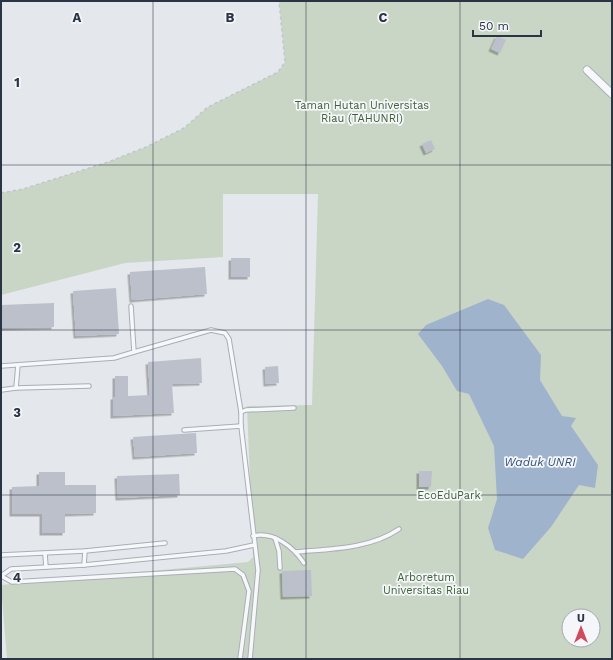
<svg xmlns="http://www.w3.org/2000/svg" width="613" height="660" font-family="'Work Sans',sans-serif">
	<defs>
		<filter id="shadow"><feDropShadow dx="-2.5" dy="2.5" stdDeviation="0" flood-color="#0004"/></filter>
	</defs>
	<rect width="100%" height="100%" fill="#e4e7ec"/>
	<path fill="#c9d6c5" fill-rule="evenodd" d="M279,1H612V659H7L1,585L248,562L253,557L247,406L312,405L318,194H223V257L125,263L1,295V193L23,189L108,162L146,147L184,128L208,107L278,72L285,62ZM569,616H593V640H569Z"/>
	<path fill="#9fb4cc" d="M488,299L504,305L541,355L540,380L562,416L576,418L571,426L598,465L595,488L579,485L551,527L523,559L495,550L488,528L497,499L494,446L469,394L457,391L442,366L418,334L426,325Z"/>
	<g fill="#bbc0ca" filter="url(#shadow)">
		<path d="M497,36L506,40L500,53L491,49Z"/>
		<path d="M431,140L435,149L426,153L422,144Z"/>
		<rect x="231" y="258" width="19" height="19"/>
		<path d="M205,267L207,294L132,300L130,272Z"/>
		<path d="M116,288L119,334L76,336L73,291Z"/>
		<path d="M54,303V327L1,328V305Z"/>
		<path d="M201,358L202,383L172,384L174,413L113,416V397H115V376H128V396L150,395L148,362Z"/>
		<path d="M278,366L279,383L266,384L265,367Z"/>
		<path d="M196,433L197,453L135,457L133,437Z"/>
		<path d="M419,471H432L431,487H419Z"/>
		<path d="M39,472H65V485H96V513L65,514V533H42V514H12V487L39,486Z"/>
		<path d="M179,474L180,495L118,498L117,476Z"/>
		<path d="M311,570L312,596L283,597L282,571Z"/>
	</g>
	<g fill="none" stroke-linecap="round" stroke-linejoin="round">
		<g stroke="#a9aeb7" stroke-width="5.5">
			<g id="lane">
				<path d="M134,352L211,330L225,333L229,339L241,412"/>
				<path d="M1,366L114,358L134,352L131,306"/>
				<path d="M16,388L18,365"/>
				<path d="M1,390L16,388L89,386"/>
				<path d="M241,426V412L246,410L294,408"/>
				<path d="M184,430L241,426L258,570L250,659"/>
				<path d="M253,536C274,531 293,547 304,563"/>
				<path d="M275,538L279,551L280,568"/>
				<path d="M296,552C330,549 370,549 399,529"/>
				<path d="M45,554L46,567"/>
				<path d="M1,555L85,551L165,543"/>
				<path d="M84,565L85,551"/>
				<path d="M1,576L12,582L235,569L243,575L249,591L240,659"/>
				<path d="M1,576L11,569L84,565L226,551L254,545"/>
			</g>
		</g>
		<g stroke="#a9aeb7" stroke-width="9">
			<path id="street" d="M587,70L612,94"/>
		</g>
		<path stroke="#c2c5cb" stroke-width="1.5" stroke-dasharray="3 3" stroke-linecap="butt" d="M1,193L23,189L108,162L146,147L184,128L208,107L278,72L285,62L279,1"/>
		<use href="#lane" stroke="#f7f8fa" stroke-width="3.5"/>
		<use href="#street" stroke="#f7f8fa" stroke-width="7"/>
	</g>
	<path fill="none" stroke="#2b3445" stroke-width="1" stroke-opacity="0.55" d="M153,1V659M306,1V659M460,1V659M1,165H612M1,330H612M1,495H612"/>
	<g text-anchor="middle" dominant-baseline="central" stroke-width="3.5" stroke-linejoin="round" paint-order="stroke">
		<g font-size="11" fill="#3f6138" stroke="#f4f6f9">
			<text x="362" y="105">Taman Hutan Universitas<tspan x="362" dy="13">Riau (TAHUNRI)</tspan></text>
			<text x="449" y="495">EcoEduPark</text>
			<text x="426" y="577">Arboretum<tspan x="426" dy="13">Universitas Riau</tspan></text>
		</g>
		<g font-size="12" font-style="italic" fill="#34527a" stroke="#f4f6f9">
			<text x="540" y="462">Waduk UNRI</text>
		</g>
	</g>
	<g font-size="13" text-anchor="middle" font-weight="bold" fill="#2b3445" stroke="#f4f6f9" stroke-width="3.5" stroke-linejoin="round" paint-order="stroke">
		<text x="77" y="22">A</text>
		<text x="230" y="22">B</text>
		<text x="383" y="22">C</text>
		<text x="17" y="87">1</text>
		<text x="17" y="252">2</text>
		<text x="17" y="417">3</text>
		<text x="17" y="582">4</text>
	</g>
	<rect width="613" height="660" fill="none" stroke="#2b3445" stroke-width="4"/>
	<g transform="translate(581 628)"><circle r="19" fill="#f4f6f9" stroke="#a4a8b1"/>
	<path d="M0-3L7 15L0 10L-7 15Z" fill="#d1495b"/>
	<text y="-6" font-size="11" font-weight="bold" text-anchor="middle" fill="#2b3445">U</text>
	</g>
	<path d="M473 30v6h68v-6" fill="none" stroke="#2b3445" stroke-width="2"/>
	<text x="479" y="30" font-size="12" fill="#2b3445" stroke="#f4f6f9" stroke-width="3" paint-order="stroke">50 m</text>
</svg>
